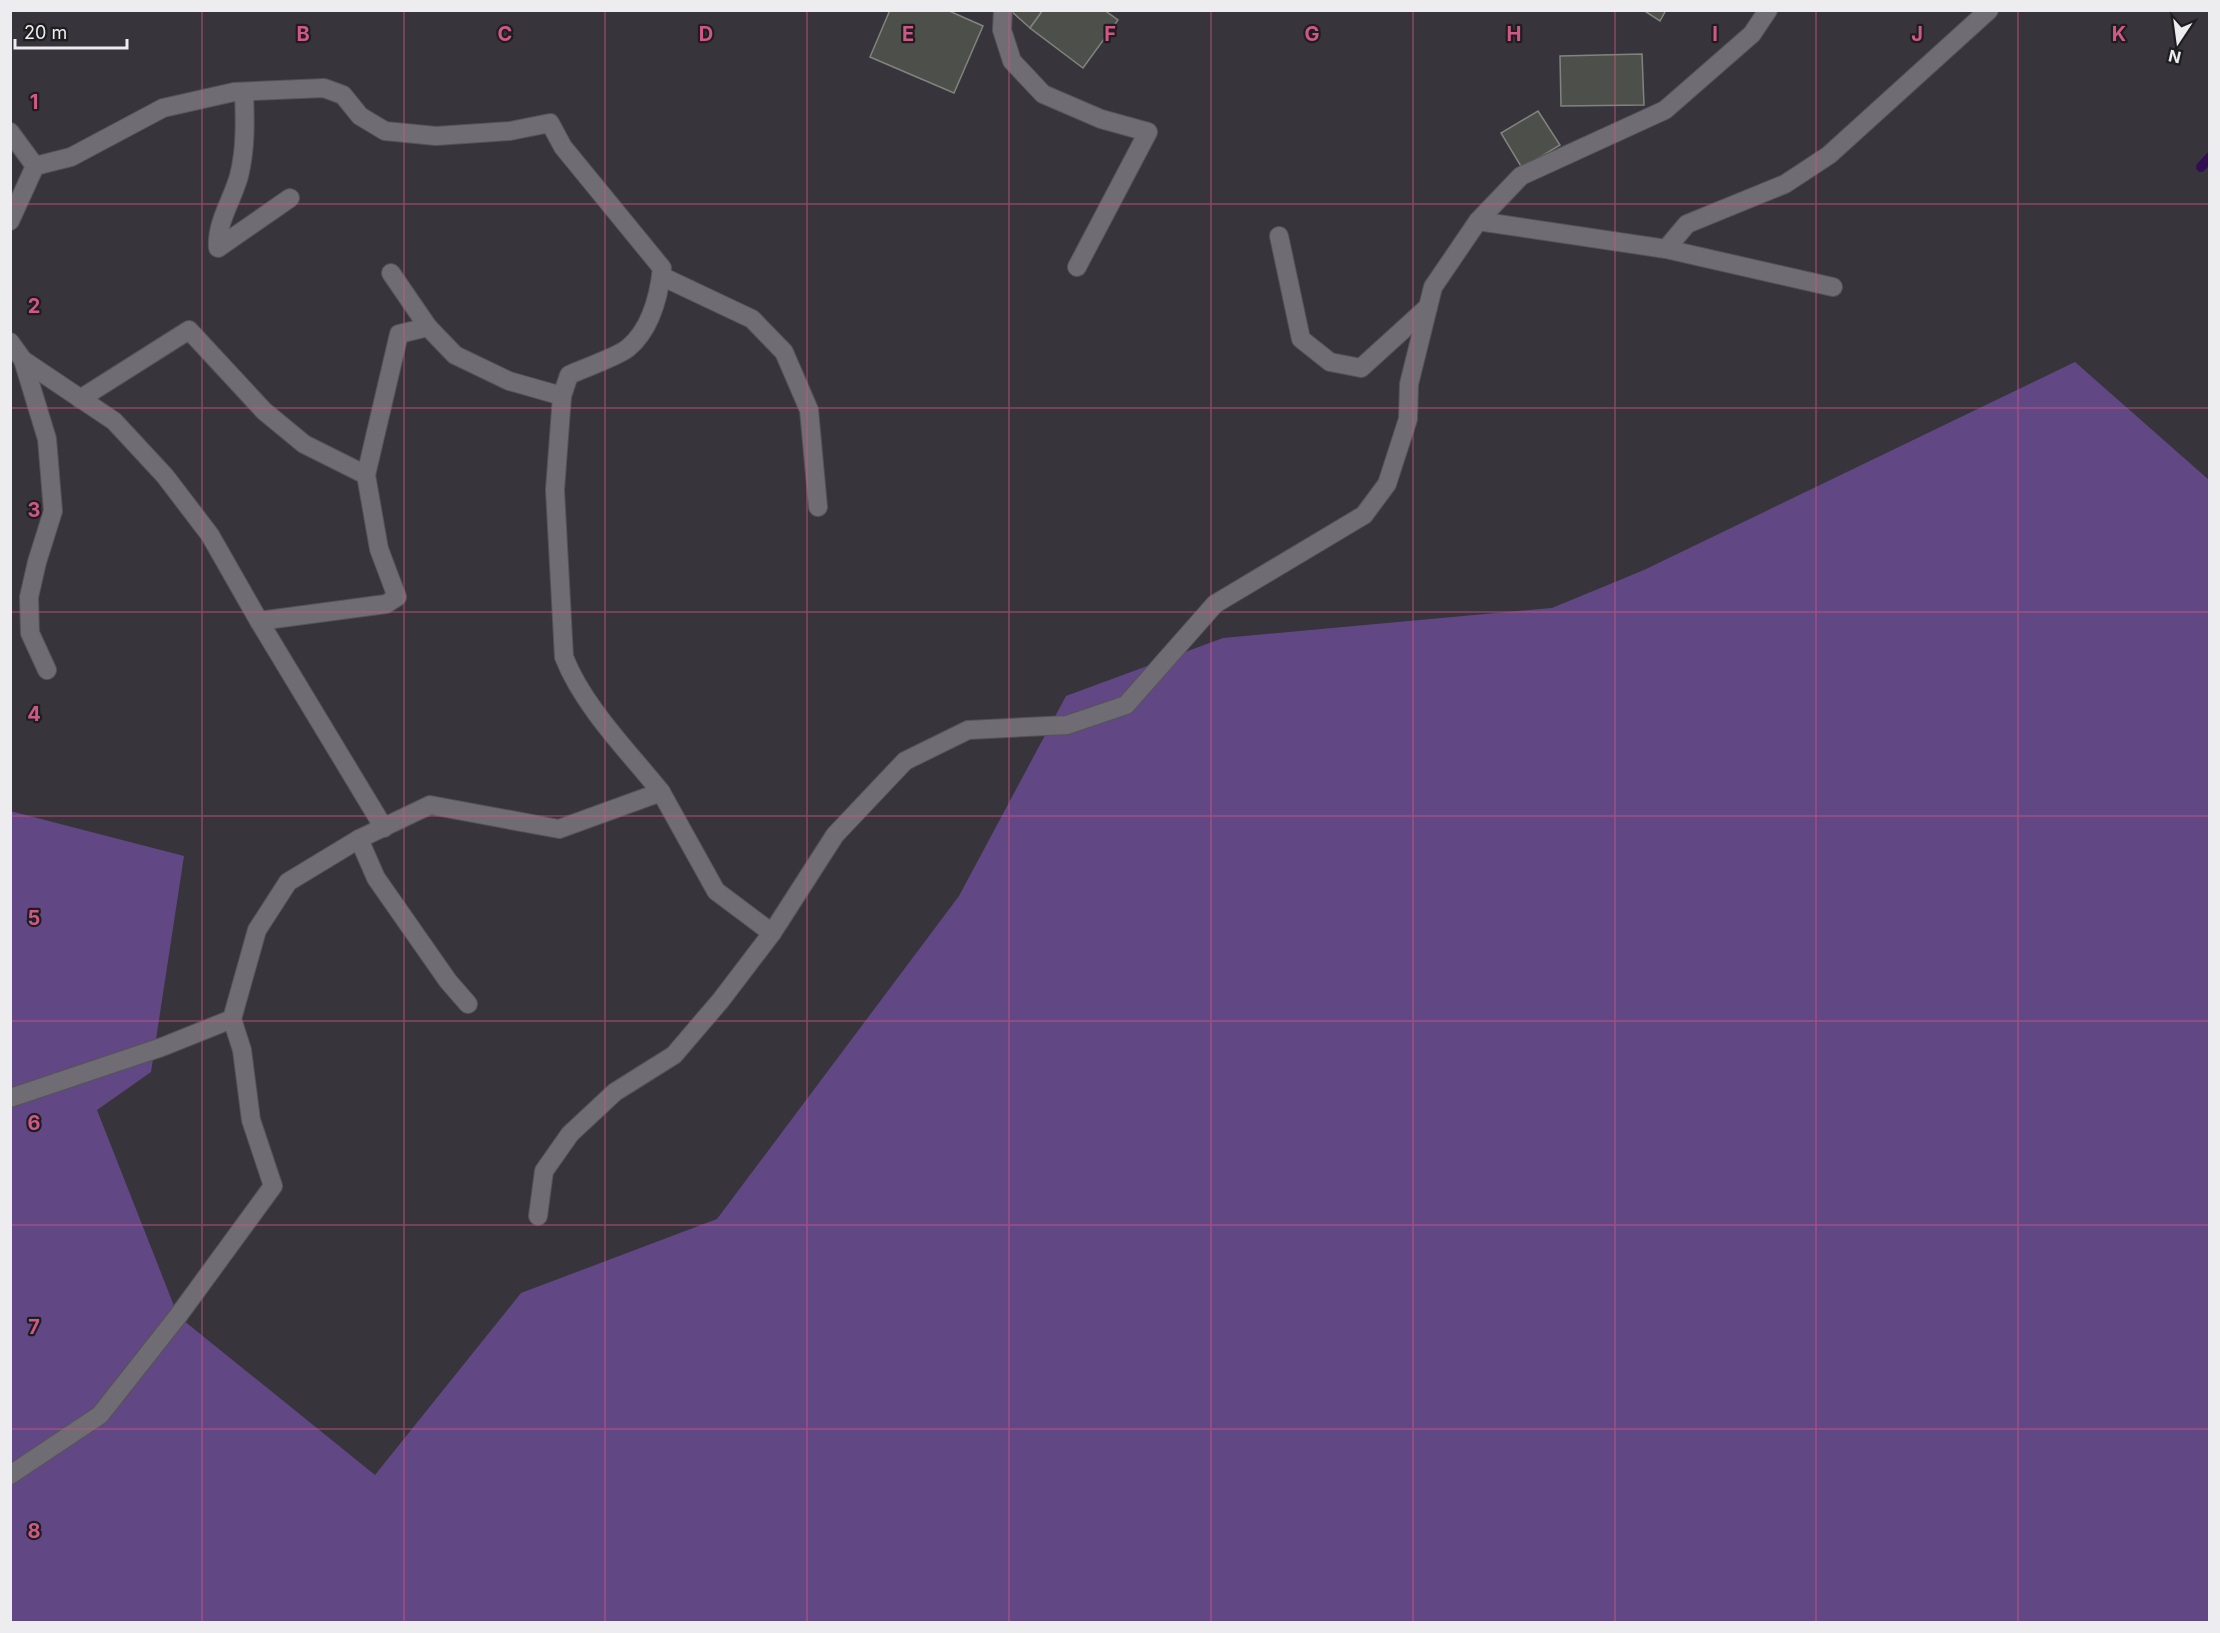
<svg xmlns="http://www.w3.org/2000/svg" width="2220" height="1633" font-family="Inter,sans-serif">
	<rect width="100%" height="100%" fill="#37353b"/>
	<path fill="#614884" d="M2075,362L2209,480V1622H11L10,811L184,856L151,1072L97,1110L178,1316L375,1475L521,1293L717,1219L959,896L1066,696L1223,638L1552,608L1644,570Z"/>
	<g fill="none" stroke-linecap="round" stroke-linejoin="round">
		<path stroke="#310e53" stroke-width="10" d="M2201,167L2210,157"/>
	</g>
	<g fill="#4c4f4a" stroke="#81847e" stroke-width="1.5">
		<path d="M890,10H947L983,26L954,93L870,57Z"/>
		<path d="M1010,10H1043L1030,28Z"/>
		<path d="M1043,10H1104L1118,20L1083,68L1030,28Z"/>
		<path d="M1643,10H1666L1660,21Z"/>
		<path d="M1642,54L1644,105L1561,106L1560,56Z"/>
		<path d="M1538,111L1560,145L1522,168L1501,133Z"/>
	</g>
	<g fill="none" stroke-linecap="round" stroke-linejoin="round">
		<g stroke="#555357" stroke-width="20">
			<g id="minor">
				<path d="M1003,10L1002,30L1012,61L1043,94L1101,119L1148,132L1077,267"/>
				<path d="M244,92C245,120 246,148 239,176C232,201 216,223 218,248L290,198"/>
				<path d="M10,132L35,166L10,221"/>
				<path d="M35,166L71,157L163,108L234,92L324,88L343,95L360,116L385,131L436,136L510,131L550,123L563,147L662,268C659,296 651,329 628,348C619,356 582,369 569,375L562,396"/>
				<path d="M1478,221L1666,249"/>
				<path d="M1279,236L1301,339L1330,362L1361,368L1428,307"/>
				<path d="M391,273L428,327L455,355L509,381L562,396L555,490L564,657C583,706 628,751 661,792"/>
				<path d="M661,276L752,319L784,352L809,410L818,507"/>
				<path d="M1833,287L1666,249L1687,224L1785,184L1829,155L1989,10"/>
				<path d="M10,342L23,360L47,439L53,511L37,562L29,597L30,633L47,670"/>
				<path d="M23,360L114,421L165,476L210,535L259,621L384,828"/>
				<path d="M80,399L189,330L264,411L304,444L366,475"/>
				<path d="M259,621L386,604L397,597L379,549L366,475L399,334L428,327"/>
				<path d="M359,839L376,878L448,981L468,1004"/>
				<path d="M10,1098L162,1047L232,1019"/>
				<path d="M538,1216L544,1171L570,1134L615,1092L674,1055L721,1000L772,933"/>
				<path d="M10,1475L100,1415L178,1316L273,1186L251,1120L242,1050L232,1019L257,930L288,882L359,839L430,805L559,829L661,792L716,891L772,933L835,835L905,761L968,730L1067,725L1126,705L1215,604L1364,515L1387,484L1408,419L1409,384L1433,287L1478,221L1521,176L1665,110L1752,34L1768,10"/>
			</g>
		</g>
		<use href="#minor" stroke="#6f6d73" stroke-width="18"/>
	</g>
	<path fill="none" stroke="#cf5887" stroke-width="1.5" stroke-opacity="0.55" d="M202,10V1622M404,10V1622M605,10V1622M807,10V1622M1009,10V1622M1211,10V1622M1413,10V1622M1615,10V1622M1816,10V1622M2018,10V1622M10,204H2210M10,408H2210M10,612H2210M10,816H2210M10,1021H2210M10,1225H2210M10,1429H2210"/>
	<g font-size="20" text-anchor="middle" font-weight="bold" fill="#cf5887" stroke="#1e1d20" stroke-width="4.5" stroke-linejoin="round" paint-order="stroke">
		<text x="303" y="41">B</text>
		<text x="505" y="41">C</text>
		<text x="706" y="41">D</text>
		<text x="908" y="41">E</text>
		<text x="1110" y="41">F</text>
		<text x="1312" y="41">G</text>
		<text x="1514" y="41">H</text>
		<text x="1715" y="41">I</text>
		<text x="1917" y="41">J</text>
		<text x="2119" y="41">K</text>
		<text x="34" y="109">1</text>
		<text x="34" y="313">2</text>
		<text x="34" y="517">3</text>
		<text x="34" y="721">4</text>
		<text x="34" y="925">5</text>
		<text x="34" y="1130">6</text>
		<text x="34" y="1334">7</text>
		<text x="34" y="1538">8</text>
	</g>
	<rect width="2220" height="1633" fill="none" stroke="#edecef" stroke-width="24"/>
	<g transform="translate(2178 42) rotate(193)" stroke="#1e1d20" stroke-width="4.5" paint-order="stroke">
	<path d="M0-4.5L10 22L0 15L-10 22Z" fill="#edecef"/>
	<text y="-9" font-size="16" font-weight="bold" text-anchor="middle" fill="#edecef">N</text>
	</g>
	<path d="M15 39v9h112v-9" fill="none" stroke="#edecef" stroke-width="3"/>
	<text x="24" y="39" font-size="18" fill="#edecef" stroke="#1e1d20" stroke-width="4.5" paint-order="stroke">20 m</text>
</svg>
